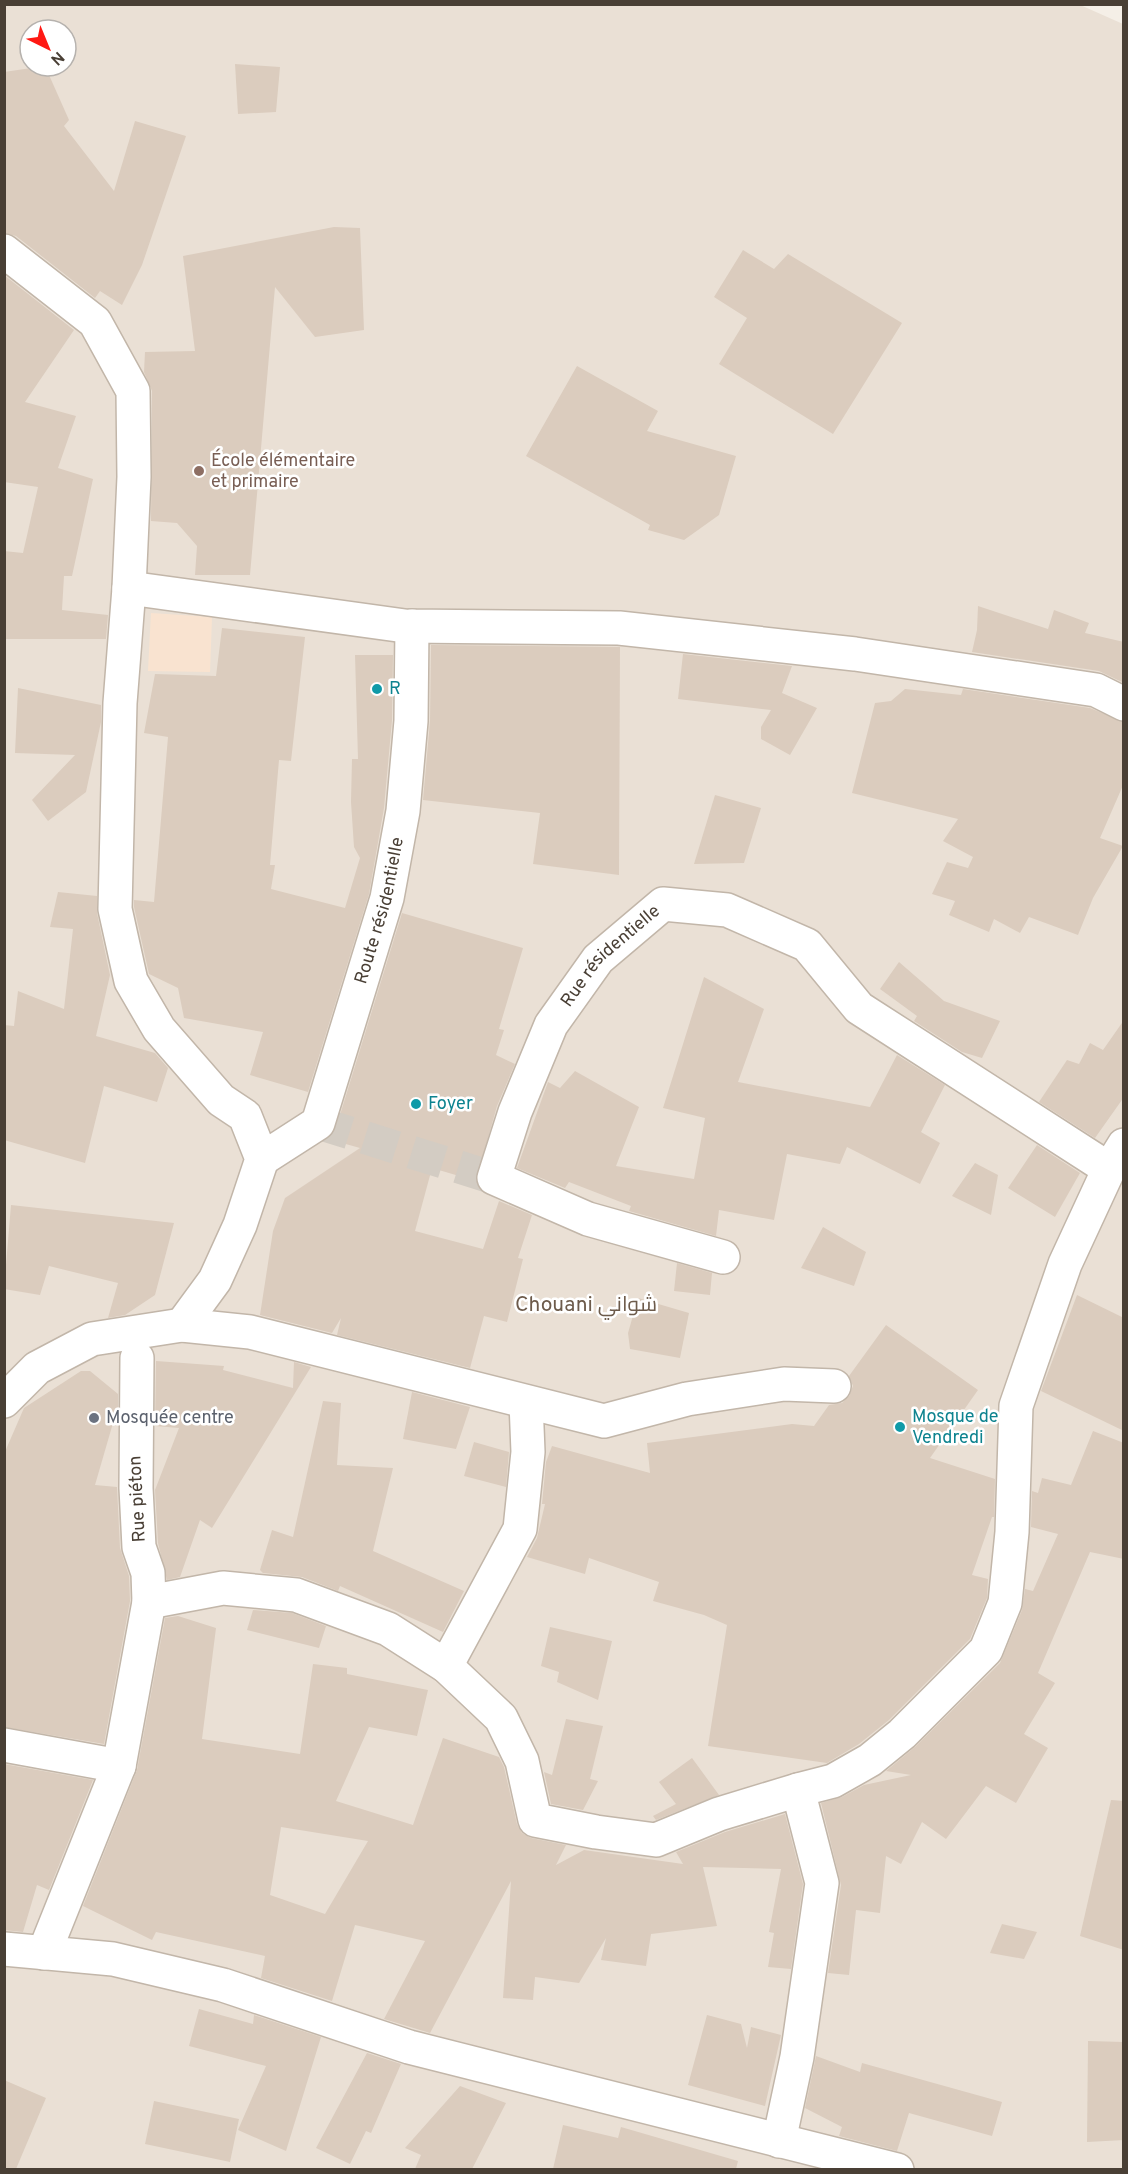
<svg xmlns="http://www.w3.org/2000/svg" width="1128" height="2174" font-family="Overpass,Cairo,sans-serif">
	<rect width="100%" height="100%" fill="#f5efe7"/>
	<path fill="#eae0d5" fill-rule="evenodd" d="M1078,4L1123,24V2169L5,2170V5ZM30,30H66V66H30Z"/>
	<path fill="#f9e3d0" d="M151,613L212,617L210,672L148,671Z"/>
	<g fill="#dbccbe" fill-rule="evenodd">
		<path d="M235,64L280,67L276,112L238,114Z"/>
		<path d="M45,66L69,120L64,126L114,191L135,121L186,136L142,265L122,305L100,291L95,298L16,236L4,233V72Z"/>
		<path d="M334,227L360,228L364,330L315,337L275,287L250,575H195L197,546L177,523L151,521L152,391L144,372L145,352L195,351L183,256Z"/>
		<path d="M743,250L774,269L788,254L902,323L833,434L719,364L747,318L714,297Z"/>
		<path d="M4,275L74,330L25,402L76,416L58,468L93,479L72,576H64L62,610L108,615L106,639H4V551L23,553L38,487L4,482Z"/>
		<path d="M577,366L658,411L647,431L736,456L719,515L684,540L648,530L650,525L526,456Z"/>
		<path d="M978,606L1048,629L1054,610L1089,623L1085,633L1124,642V683L1099,671L972,652L977,630Z"/>
		<path d="M222,628L305,637L291,761L279,760L270,865H275L271,889L345,908L360,858L354,847L351,802L352,759H358L355,655H393L392,720L384,808L369,894L308,1092L250,1075L263,1032L184,1018L178,988L149,974L134,907V900L154,902L168,737L144,733L155,674L216,676Z"/>
		<path d="M431,645L620,647L619,875L533,864L540,813L423,800L430,721Z"/>
		<path d="M683,654L792,666L782,693L817,708L790,755L761,739V727L771,710L678,699Z"/>
		<path d="M18,688L101,705V722L86,792L48,821L32,800L75,755L15,753Z"/>
		<path d="M905,689L961,695L963,689L1090,708L1124,722V783L1100,838L1123,846L1093,898L1078,935L1029,917L1020,933L994,919L989,932L949,915L955,901L932,894L947,862L968,868L973,857L943,841L958,819L852,793L875,703L891,701Z"/>
		<path d="M715,795L761,808L744,863L694,864Z"/>
		<path d="M58,892L97,896V913L110,975L96,1036L155,1053L168,1068L157,1102L104,1086L85,1163L4,1140V1025L14,1026L18,991L64,1009L73,929L50,927Z"/>
		<path d="M402,913L523,948L499,1029L504,1030L496,1055L515,1064L497,1106L476,1181L432,1168L415,1231L483,1249L499,1201L532,1215L518,1258L523,1259L507,1322L484,1316L470,1368L337,1335L341,1318L332,1333L260,1315L273,1231L285,1198L360,1148L328,1139L336,1128Z"/>
		<path d="M899,962L944,1001L1000,1021L982,1058L962,1052L914,1021L917,1016L880,989Z"/>
		<path d="M704,977L764,1009L738,1082L870,1107L897,1055L945,1085L921,1132L940,1143L920,1184L847,1147L840,1164L787,1154L774,1220L719,1210L716,1236L629,1211L631,1206L569,1182L565,1188L517,1168L548,1082L560,1088L575,1071L639,1107L616,1166L694,1179L705,1118L663,1108Z"/>
		<path d="M1124,1020V1097L1095,1138L1039,1102L1067,1060L1079,1064L1090,1043L1103,1050Z"/>
		<path d="M1037,1145L1080,1173L1055,1217L1008,1188Z"/>
		<path d="M975,1163L998,1175L991,1215L952,1196Z"/>
		<path d="M11,1205L174,1223L155,1295L125,1315L108,1318L118,1283L49,1266L40,1295L4,1289Z"/>
		<path d="M823,1227L866,1252L854,1286L801,1268Z"/>
		<path d="M677,1263L712,1273L710,1295L674,1291Z"/>
		<path d="M1077,1295L1124,1318V1431L1041,1391Z"/>
		<path d="M638,1298L689,1313L680,1358L630,1349L628,1333Z"/>
		<path d="M886,1325L978,1390L930,1458L995,1479L994,1517H992L972,1575L988,1579L987,1598L970,1639L889,1720L859,1744L827,1763L708,1746L727,1625L704,1615L653,1601L659,1582L589,1558L585,1574L527,1557L537,1538L545,1504H542L546,1462L552,1446L650,1473L647,1443L792,1424L814,1426L829,1405L842,1403L849,1396L853,1386L849,1376Z"/>
		<path d="M156,1361L224,1366L223,1370L293,1388L294,1362L311,1367L212,1528L200,1520L180,1577L167,1580L158,1543L155,1490L179,1428L155,1426Z"/>
		<path d="M81,1371H90L118,1394V1424L113,1423L95,1485L117,1487L120,1548L129,1576L130,1601L104,1744L4,1727V1454L24,1408Z"/>
		<path d="M412,1392L470,1407L456,1449L403,1439Z"/>
		<path d="M323,1401L341,1403L337,1465L393,1468L373,1551L464,1591L443,1632L340,1586L338,1591L302,1577L263,1573L260,1570L272,1530L293,1537Z"/>
		<path d="M1093,1431L1124,1443V1559L1090,1552L1038,1673L1055,1683L1024,1734L1048,1748L1016,1803L986,1786L946,1839L922,1822L901,1864L886,1856L880,1913L856,1910L849,1975L828,1973L841,1885L821,1803L842,1797L864,1785L911,1775L886,1771L915,1747L1000,1663L1022,1610L1025,1589L1033,1591L1058,1534L1031,1527L1032,1491L1038,1493L1042,1478L1071,1485Z"/>
		<path d="M474,1442L509,1452L506,1487L464,1476Z"/>
		<path d="M253,1610L292,1613L326,1626L319,1648L247,1630Z"/>
		<path d="M178,1616L216,1628L202,1739L300,1754L313,1664L347,1668V1674L428,1690L417,1736L369,1727L336,1801L413,1825L443,1738L499,1757L504,1767L517,1824L522,1833L531,1838L566,1845L556,1865L584,1850L683,1864L676,1852L725,1832L785,1814L803,1884L791,1969L768,1967L774,1933L769,1932L781,1869L703,1867L717,1926L651,1934L646,1966L601,1960L606,1938L579,1983L535,1977L533,2000L503,1998L511,1881L430,2033L384,2019L425,1941L355,1925L332,2001L261,1978L265,1956L156,1932L152,1940L83,1906L137,1770L165,1618ZM281,1827L368,1841L325,1914L270,1895Z"/>
		<path d="M550,1627L612,1641L598,1700L557,1682L559,1672L541,1666Z"/>
		<path d="M566,1719L603,1726L590,1779L598,1781L583,1810L551,1804L544,1772L552,1775Z"/>
		<path d="M692,1758L719,1795L656,1820L653,1816L676,1804L659,1782Z"/>
		<path d="M4,1764L93,1780L49,1890L37,1885L23,1932L4,1930Z"/>
		<path d="M1111,1800L1124,1801V1950L1080,1936Z"/>
		<path d="M1002,1924L1037,1932L1024,1959L990,1953Z"/>
		<path d="M199,2009L253,2024L254,2015L321,2037L286,2151L238,2130L266,2066L189,2046Z"/>
		<path d="M707,2015L741,2024L747,2048L751,2027L781,2035L765,2106L688,2085Z"/>
		<path d="M1088,2041L1124,2042V2140L1087,2142Z"/>
		<path d="M367,2053L401,2064L371,2133L366,2131L350,2164L316,2148Z"/>
		<path d="M816,2056L860,2072L862,2063L1002,2102L992,2136L909,2113L897,2151L839,2136L842,2127L805,2108Z"/>
		<path d="M4,2080L46,2098L16,2169H4Z"/>
		<path d="M460,2086L506,2103L472,2169H415L421,2155L405,2148Z"/>
		<path d="M154,2101L239,2119L230,2162L145,2144Z"/>
		<path d="M563,2125L618,2138L621,2127L738,2161L736,2169H553Z"/>
	</g>
	<g fill="none" stroke-linecap="round" stroke-linejoin="round">
		<path stroke="#d3ccc3" stroke-width="33" stroke-dasharray="33 16" stroke-linecap="butt" d="M318,1123L494,1178"/>
		<g stroke="#c2b6a9" stroke-width="36">
			<g id="minor">
				<path d="M4,251L95,322L133,391L134,477L129,588L120,703L115,909L131,981L159,1029L221,1100L245,1116L262,1159L240,1225L215,1280L182,1325"/>
				<path d="M129,588L405,626L619,628L855,654L1096,690L1124,704"/>
				<path id="s1" d="M262,1159L318,1123L387,898L403,811L411,721L412,626"/>
				<path id="s2" d="M723,1257L588,1219L494,1178L515,1112L551,1025L598,959L663,904L727,910L807,945L859,1008L1109,1169"/>
				<path d="M4,1401L37,1368L92,1339L182,1325L250,1332L604,1421L687,1399L784,1384L834,1386"/>
				<path d="M149,1602L223,1588L296,1595L388,1629L446,1666L501,1718L522,1761L535,1820L596,1832L656,1840L719,1814L798,1790"/>
				<path d="M446,1666L520,1529L528,1452L526,1402"/>
				<path d="M4,1745L119,1766"/>
				<path d="M4,1949L113,1959L223,1985L409,2047L897,2170"/>
				<path d="M44,1953L119,1766L149,1602L148,1573L139,1547L136,1488L137,1358"/>
				<path d="M779,2141L797,2057L822,1883L798,1790L833,1781L870,1760L902,1734L986,1650L1005,1603L1012,1532L1016,1406L1065,1264L1109,1169L1124,1145"/>
			</g>
		</g>
		<use href="#minor" stroke="#fff" stroke-width="33"/>
	</g>
	<circle fill="#8d6e63" stroke="#fff" stroke-width="2" cx="199" cy="471" r="6"/>
	<g fill="#0f9aa8" stroke="#fff" stroke-width="2">
		<circle cx="377" cy="689" r="6"/>
		<circle cx="416" cy="1104" r="6"/>
		<circle cx="900" cy="1427" r="6"/>
	</g>
	<circle fill="#6b7280" stroke="#fff" stroke-width="2" cx="94" cy="1418" r="6"/>
	<g text-anchor="middle" dominant-baseline="central" stroke-width="5" stroke-linejoin="round" paint-order="stroke">
		<g font-size="18" fill="#785e54" stroke="#fff" text-anchor="start">
			<text x="211" y="461">École élémentaire<tspan x="211" dy="21">et primaire</tspan></text>
		</g>
		<g font-size="18" fill="#0d838f" stroke="#fff" text-anchor="start">
			<text x="389" y="689">R</text>
			<text x="428" y="1104">Foyer</text>
			<text x="912" y="1417">Mosque de<tspan x="912" dy="21">Vendredi</tspan></text>
		</g>
		<g font-size="18" fill="#493f35" stroke="#fff">
			<text stroke="none"><textPath href="#s1" startOffset="288">Route résidentielle</textPath></text>
			<text stroke="none"><textPath href="#s2" startOffset="498">Rue résidentielle</textPath></text>
			<text transform="translate(138 1499) rotate(-93)">Rue piéton</text>
		</g>
		<g font-size="18" fill="#5b616d" stroke="#fff" text-anchor="start">
			<text x="106" y="1418">Mosquée centre</text>
		</g>
		<g font-size="21" fill="#6d5b4b" stroke="#fff">
			<text x="586" y="1305">Chouani شواني</text>
		</g>
	</g>
	<rect width="1128" height="2174" fill="none" stroke="#493f35" stroke-width="12"/>
	<g transform="translate(48 48) rotate(137)"><circle r="28" fill="#ffffff" stroke="#b6b2ae" stroke-width="1.5"/>
	<path d="M0-4.5L10 22L0 15L-10 22Z" fill="#ff1914"/>
	<text y="-9" font-size="16" font-weight="bold" text-anchor="middle" fill="#493f35">N</text>
	</g>
</svg>
